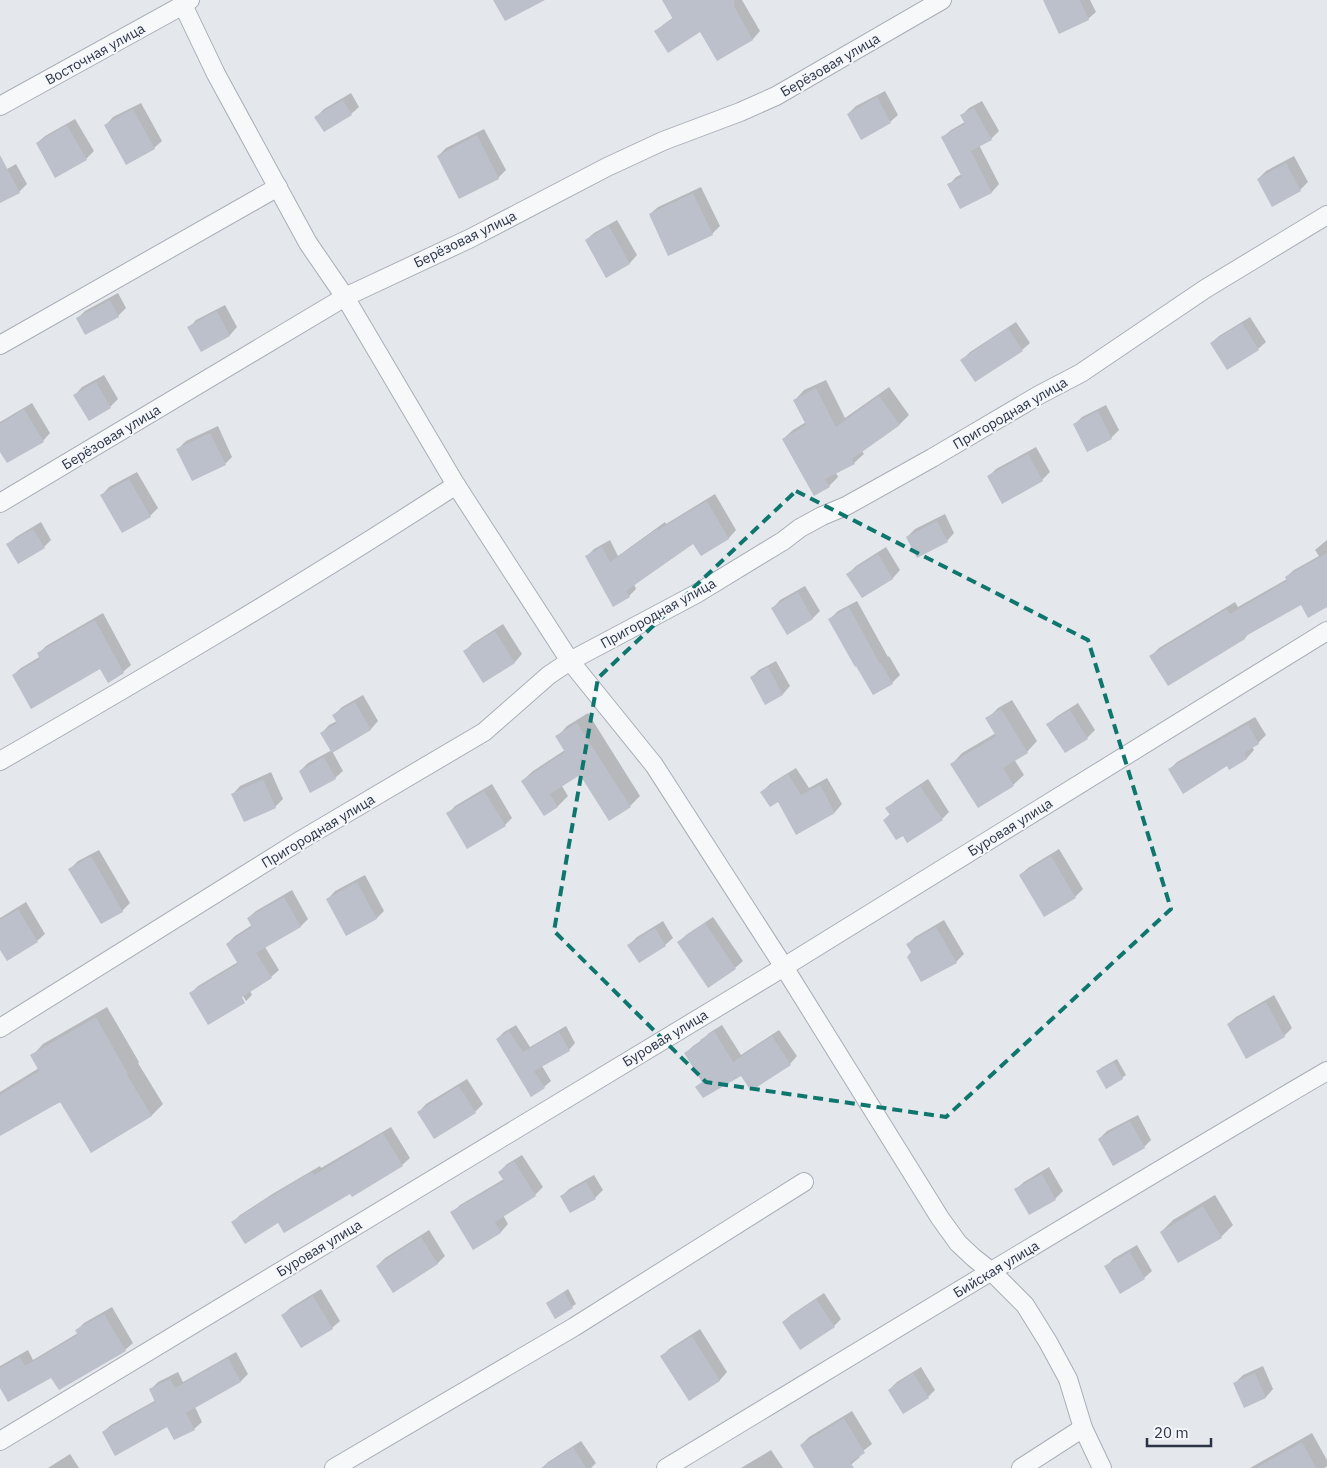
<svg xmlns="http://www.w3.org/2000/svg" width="1327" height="1468" font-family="'IBM Plex Sans',sans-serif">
	<rect width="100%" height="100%" fill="#e4e7ec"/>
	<g fill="#0003">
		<path d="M663,0H742L760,31L753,39L717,59L700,31H656L664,24L674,17Z"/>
		<path d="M1044,0H1090L1096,12L1088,19Z"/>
		<path d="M885,91L898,115L890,122L848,114L856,106Z"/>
		<path d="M351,93L359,107L351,114L316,117L324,109Z"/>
		<path d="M982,101L999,131L991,139L979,145L999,184L992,192L961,208L949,185L956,177L962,174L943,137L951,130L965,122L962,115L969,108Z"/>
		<path d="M141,103L162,141L154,148L106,125L113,117Z"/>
		<path d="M75,119L94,151L86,159L56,176L37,143L45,136Z"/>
		<path d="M484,129L506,170L498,178L438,156L446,148Z"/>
		<path d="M1294,156L1308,182L1300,190L1258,179L1266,171Z"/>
		<path d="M16,164L27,184L19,192L0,202V173Z"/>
		<path d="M701,187L720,226L712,234L650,214L658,207Z"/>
		<path d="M617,220L637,255L630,263L607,276L586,240L594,233Z"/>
		<path d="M118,293L126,308L118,316L78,318L85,311Z"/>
		<path d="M225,305L237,327L230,335L201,350L189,328L196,320Z"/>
		<path d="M1250,317L1266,342L1258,349L1211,343L1219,336Z"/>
		<path d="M1016,322L1030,343L1022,350L962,360L970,352Z"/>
		<path d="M104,375L118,399L110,407L89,420L75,395L82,387Z"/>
		<path d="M826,380L845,418L889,387L909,415L900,424L862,451L864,454L854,463L836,473L838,477L829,486L783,439L793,430L806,422L795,400L804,390Z"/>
		<path d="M32,403L50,433L43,441L0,449V422Z"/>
		<path d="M1106,405L1119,430L1111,438L1088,450L1074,425L1082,417Z"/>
		<path d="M218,426L232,457L225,464L178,449L186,441Z"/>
		<path d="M1036,447L1050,472L1042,480L988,477L996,469Z"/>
		<path d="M137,472L158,508L150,516L102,495L109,487Z"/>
		<path d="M715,494L736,530L729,538L701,554L694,542L634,584L636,589L629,596L587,556L594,549L610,540L618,556L665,522L666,524Z"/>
		<path d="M945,514L954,533L947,541L907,537L915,529Z"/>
		<path d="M41,522L51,540L44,547L8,544L16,537Z"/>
		<path d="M1327,540V589L1250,632L1245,638L1168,685L1151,656L1159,648L1235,602L1238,607L1287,579L1286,577L1294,570L1319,556L1315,550Z"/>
		<path d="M886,547L900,570L893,578L862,597L848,574L856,566Z"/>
		<path d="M805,586L820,611L813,618L787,633L773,608L780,600Z"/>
		<path d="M857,601L888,657L889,656L900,675L892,683L873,694L830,619L838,611Z"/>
		<path d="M103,613L131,665L123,672L101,667L13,675L21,668L41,656L39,653L46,646Z"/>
		<path d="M503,624L522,654L515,662L483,682L464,652L472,644Z"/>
		<path d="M776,661L790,686L783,694L765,703L751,678L759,670Z"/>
		<path d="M363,695L378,721L371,729L332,751L343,771L335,778L300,771L308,763L332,750L322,733L329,725L337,721L334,715L342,707Z"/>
		<path d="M1012,700L1037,741L1027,752L1014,759L1024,775L1013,785L952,764L962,753L996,733L987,719L998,708Z"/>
		<path d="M1078,703L1095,730L1087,738L1065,752L1048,724L1056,717Z"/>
		<path d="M588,713L640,796L630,806L580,774L562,786L568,796L558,806L544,815L522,781L533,771L565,750L557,737L567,726Z"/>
		<path d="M1255,717L1266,735L1258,743L1252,747L1254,750L1247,758L1229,768L1228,765L1170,769L1177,762Z"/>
		<path d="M796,768L809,788L827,778L842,804L835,812L797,833L778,800L762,792L770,784Z"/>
		<path d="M271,772L283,799L275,807L233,794L240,786Z"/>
		<path d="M928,779L949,812L942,819L903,835L884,820L890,814L887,809L895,801Z"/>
		<path d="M492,784L512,818L505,825L448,814L455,806Z"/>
		<path d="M1059,849L1083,889L1075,897L1020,875L1028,868Z"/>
		<path d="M99,850L130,903L122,911L70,869L78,861Z"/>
		<path d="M365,875L384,911L377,918L347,934L328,899L335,891Z"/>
		<path d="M292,890L308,919L301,926L265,947L279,970L271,977L250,991L252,995L246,1001L240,991L243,1002H245L209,1024L191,993L198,986L238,962L227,944L235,936L252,925L248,918L256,911Z"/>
		<path d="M26,902L45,934L37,941L0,948V918Z"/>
		<path d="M713,917L743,961L735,968L679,942L686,935Z"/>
		<path d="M944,920L964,954L956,962L912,952L908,944L915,937Z"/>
		<path d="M663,921L673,938L665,945H629L637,937Z"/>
		<path d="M1274,995L1292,1028L1284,1036L1247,1057L1228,1024L1236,1017Z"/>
		<path d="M107,1007L139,1062L138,1063L163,1104L152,1115L92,1151L61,1102L0,1128V1092L39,1068L32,1056L43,1044Z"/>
		<path d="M516,1025L530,1047L566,1026L575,1043L569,1050L542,1066L551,1081L544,1087L497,1039L504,1032Z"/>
		<path d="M722,1025L741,1055L779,1030L797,1056L790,1064L741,1074L703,1081L686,1053L693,1046L702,1040L709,1033Z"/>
		<path d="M1117,1059L1126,1075L1122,1078L1098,1071L1101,1068Z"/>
		<path d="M467,1079L483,1104L475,1112H419L426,1104Z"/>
		<path d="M1138,1115L1151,1140L1144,1147L1099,1139L1107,1131Z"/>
		<path d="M391,1127L410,1158L402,1165L350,1192L279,1222H233L240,1215L274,1193L320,1166L321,1168Z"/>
		<path d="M522,1155L543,1187L535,1195L503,1215L508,1224L501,1232L473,1248L452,1213L460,1205L504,1179L499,1172L507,1164Z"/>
		<path d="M1049,1167L1063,1191L1055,1199L1016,1189L1024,1182Z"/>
		<path d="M594,1175L603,1190L595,1198L562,1196L569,1189Z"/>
		<path d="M1215,1195L1233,1225L1221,1237L1161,1232L1173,1220Z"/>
		<path d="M429,1230L445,1256L437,1264L377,1266L385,1258Z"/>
		<path d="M1137,1245L1152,1271L1144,1278L1106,1267L1113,1259Z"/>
		<path d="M321,1289L340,1321L332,1328L283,1315L290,1308Z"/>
		<path d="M568,1289L576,1304L556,1317L547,1303Z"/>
		<path d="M824,1293L841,1319L834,1326L783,1322L791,1315Z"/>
		<path d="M112,1307L133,1343L125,1350L0,1386V1366L28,1350L33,1360L78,1333L76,1331L84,1323Z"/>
		<path d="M700,1329L727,1372L720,1380L689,1399L662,1356L669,1349Z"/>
		<path d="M236,1352L248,1374L241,1381L195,1407L202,1422L194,1429L168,1425L103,1432L111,1425L156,1400L151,1389L158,1382L178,1372L183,1382Z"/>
		<path d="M1263,1366L1273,1389L1266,1397L1245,1406L1235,1383L1243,1375Z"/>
		<path d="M921,1367L935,1390L928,1397L889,1390L897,1382Z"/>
		<path d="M852,1411L872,1444L858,1455L860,1457L847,1468H816L801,1445L809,1437Z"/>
		<path d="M1312,1433L1327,1460V1466L1325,1468H1250Z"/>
		<path d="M581,1441L596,1463L591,1468H542L548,1462Z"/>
		<path d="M771,1450L783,1468H741Z"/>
		<path d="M70,1454L79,1468H48Z"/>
	</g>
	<g fill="#bbc0ca">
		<path d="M493,0H545L505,21Z"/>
		<path d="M662,0H734V6L753,40L717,61L700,32L668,53L654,31L673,19Z"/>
		<path d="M1043,0H1080L1089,20L1059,34Z"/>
		<path d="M877,97L891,123L861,140L847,114Z"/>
		<path d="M343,100L352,115L324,132L314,117Z"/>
		<path d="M974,108L992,140L971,151L992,193L960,209L947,184L962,177L941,137L965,124L960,115Z"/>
		<path d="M133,109L155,149L126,165L104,125Z"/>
		<path d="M67,125L87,160L55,178L36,143Z"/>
		<path d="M477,135L499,179L459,199L437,156Z"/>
		<path d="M0,155L20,193L0,203Z"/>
		<path d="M1286,163L1301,191L1272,207L1257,179Z"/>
		<path d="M693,193L713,235L668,256L649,214Z"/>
		<path d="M609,226L630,264L606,278L585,240Z"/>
		<path d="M110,300L119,317L85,335L76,318Z"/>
		<path d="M217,311L230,336L201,352L187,327Z"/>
		<path d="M1242,323L1259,350L1227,370L1210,343Z"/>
		<path d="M1008,328L1023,351L975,382L960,360Z"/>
		<path d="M96,382L111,408L89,421L73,395Z"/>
		<path d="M816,388L836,427L879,396L900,425L852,459L855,464L825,479L830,487L814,496L782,439L806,425L793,400Z"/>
		<path d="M24,409L44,442L7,463L0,452V424Z"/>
		<path d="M1098,411L1112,439L1087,452L1073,424Z"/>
		<path d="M210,433L226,465L192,481L176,449Z"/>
		<path d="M1028,454L1043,481L1002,504L987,476Z"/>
		<path d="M129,479L151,517L122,533L100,495Z"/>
		<path d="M707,501L729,539L701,556L693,544L626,591L630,597L613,607L585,556L602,547L610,562L657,529L658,530Z"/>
		<path d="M937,521L948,542L917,558L906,537Z"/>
		<path d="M33,529L45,548L18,564L6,544Z"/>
		<path d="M1327,553V607L1308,618L1301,605L1244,637L1245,639L1168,686L1149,656L1227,609L1230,614L1287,581L1285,577Z"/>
		<path d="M878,554L893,579L862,598L846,574Z"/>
		<path d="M798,592L813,619L787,635L771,608Z"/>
		<path d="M849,607L880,664L881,663L893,684L873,695L856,666L855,667L828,619Z"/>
		<path d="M95,620L124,673L108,683L100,669L31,709L12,675L40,659L37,653Z"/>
		<path d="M495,631L515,663L483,683L463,651Z"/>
		<path d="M768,667L783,695L765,705L750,677Z"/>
		<path d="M355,702L371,730L332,753L320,733L337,723L332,715Z"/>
		<path d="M1001,709L1028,753L1003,768L1014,786L978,808L950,764L996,736L985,718Z"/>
		<path d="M1070,710L1088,739L1065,753L1046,724Z"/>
		<path d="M577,723L631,807L609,821L580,775L550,794L558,807L544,816L521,781L565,752L555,736Z"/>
		<path d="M1248,724L1259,744L1244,753L1247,759L1229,770L1227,766L1183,794L1168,769Z"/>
		<path d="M324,757L336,779L310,793L299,771Z"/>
		<path d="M788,774L801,795L820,785L835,813L796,835L778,802L770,807L760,792Z"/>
		<path d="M263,779L276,808L244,822L231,794Z"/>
		<path d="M920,786L943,820L907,843L903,836L896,840L883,820L890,815L885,808Z"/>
		<path d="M484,791L506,826L467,849L446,813Z"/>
		<path d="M91,856L123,912L101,924L68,869Z"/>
		<path d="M1051,856L1076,898L1044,917L1019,875Z"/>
		<path d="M357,882L377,919L346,936L326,899Z"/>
		<path d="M284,897L301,927L256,953L272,978L242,997L245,1003L208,1025L189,993L238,964L226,944L252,927L247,918Z"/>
		<path d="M18,909L38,942L7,961L0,950V920Z"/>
		<path d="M705,923L736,969L708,988L677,942Z"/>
		<path d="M936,927L957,963L921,982L907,957L911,952L906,944Z"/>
		<path d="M655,928L666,946L639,963L627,945Z"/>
		<path d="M1266,1002L1285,1037L1246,1059L1227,1024Z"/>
		<path d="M96,1017L128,1074L127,1075L152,1116L91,1153L60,1102L0,1136V1095L39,1071L30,1055Z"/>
		<path d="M509,1031L523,1052L559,1032L570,1051L534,1071L545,1088L531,1097L496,1039Z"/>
		<path d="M714,1031L733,1062L772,1036L791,1065L751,1091L741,1076L703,1098L695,1087L702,1082L684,1053L701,1042L700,1040Z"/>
		<path d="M1114,1062L1123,1079L1106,1089L1096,1071Z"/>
		<path d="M459,1086L476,1113L434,1139L417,1112Z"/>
		<path d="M1130,1121L1145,1148L1113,1166L1098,1139Z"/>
		<path d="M383,1133L403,1166L352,1197L350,1194L284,1233L278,1223L245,1244L231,1222L265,1200L312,1172L314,1175Z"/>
		<path d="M514,1161L536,1196L495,1222L501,1233L473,1250L450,1212L504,1181L498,1172Z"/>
		<path d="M1042,1174L1056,1200L1029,1215L1014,1189Z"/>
		<path d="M586,1182L596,1199L570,1213L560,1196Z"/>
		<path d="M1203,1206L1222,1238L1178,1263L1160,1232Z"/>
		<path d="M421,1237L438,1264L393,1293L376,1266Z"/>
		<path d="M1130,1252L1145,1279L1120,1294L1104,1266Z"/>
		<path d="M564,1292L573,1308L555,1319L546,1303Z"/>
		<path d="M313,1296L333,1329L301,1348L281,1315Z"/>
		<path d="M816,1299L835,1327L800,1350L782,1322Z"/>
		<path d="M104,1314L126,1351L59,1390L51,1378L8,1402L0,1388V1368L20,1357L25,1366L78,1335L75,1330Z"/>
		<path d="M692,1336L720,1381L689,1401L660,1356Z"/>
		<path d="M228,1358L241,1382L186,1413L195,1430L174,1440L167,1427L115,1456L102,1432L155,1402L149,1389L170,1379L175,1388Z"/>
		<path d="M913,1373L929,1398L903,1414L888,1390Z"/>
		<path d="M1255,1373L1266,1398L1244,1408L1233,1383Z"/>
		<path d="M844,1418L865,1453L850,1462L854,1468H814L800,1445Z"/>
		<path d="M1302,1442L1316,1468H1256Z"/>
		<path d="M573,1447L586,1468H541Z"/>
	</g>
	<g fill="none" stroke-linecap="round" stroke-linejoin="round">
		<g stroke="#a9aeb7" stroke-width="20">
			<g id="street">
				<path d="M183,5L216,74L308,243L345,297L456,485L570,661L654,765L784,967L940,1218L958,1243L974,1258L992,1272L1025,1305L1048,1342L1068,1379L1083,1428L1102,1468"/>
				<path d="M0,106L183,5L190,0"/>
				<path d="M0,345L278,187"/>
				<path d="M0,503L345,297L471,238L607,167L663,141L740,112L776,96L942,0"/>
				<path d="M0,761C154,672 307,582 456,485"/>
				<path d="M0,1028L301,840L484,732L549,675L570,661L696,594L783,541L800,528L822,516L846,506L932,458L1039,395L1081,373L1205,289L1327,215"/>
				<path d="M0,1441L784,967L1327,631"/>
				<path d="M334,1468L574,1327L804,1182"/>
				<path d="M666,1468C886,1335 1105,1201 1327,1071"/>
				<path d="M1021,1468L1083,1428"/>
			</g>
		</g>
		<use href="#street" stroke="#f7f8fa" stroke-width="18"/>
	</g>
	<path fill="none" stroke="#0f766e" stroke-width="4" stroke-dasharray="10 6" stroke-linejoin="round" d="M796,491L1088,640L1171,909L946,1117L706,1082L554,931L598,678Z"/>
	<g text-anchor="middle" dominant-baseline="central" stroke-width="4" stroke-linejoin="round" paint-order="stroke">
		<g font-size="14" fill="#2b3445" stroke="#f4f6f9">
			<text transform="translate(95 54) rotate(-29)">Восточная улица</text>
			<text transform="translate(830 65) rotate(-30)">Берёзовая улица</text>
			<text transform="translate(465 239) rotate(-26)">Берёзовая улица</text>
			<text transform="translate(1010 413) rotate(-30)">Пригородная улица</text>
			<text transform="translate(111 437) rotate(-31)">Берёзовая улица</text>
			<text transform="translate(658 613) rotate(-29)">Пригородная улица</text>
			<text transform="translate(1010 827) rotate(-32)">Буровая улица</text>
			<text transform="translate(318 831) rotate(-31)">Пригородная улица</text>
			<text transform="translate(665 1038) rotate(-31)">Буровая улица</text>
			<text transform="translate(319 1248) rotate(-31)">Буровая улица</text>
			<text transform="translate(996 1269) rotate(-31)">Бийская улица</text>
		</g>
	</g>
	<path d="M1147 1438v8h64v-8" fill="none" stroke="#2b3445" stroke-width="2.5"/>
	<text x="1154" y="1438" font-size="15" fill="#2b3445" stroke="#f4f6f9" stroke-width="4" paint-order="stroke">20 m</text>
</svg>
